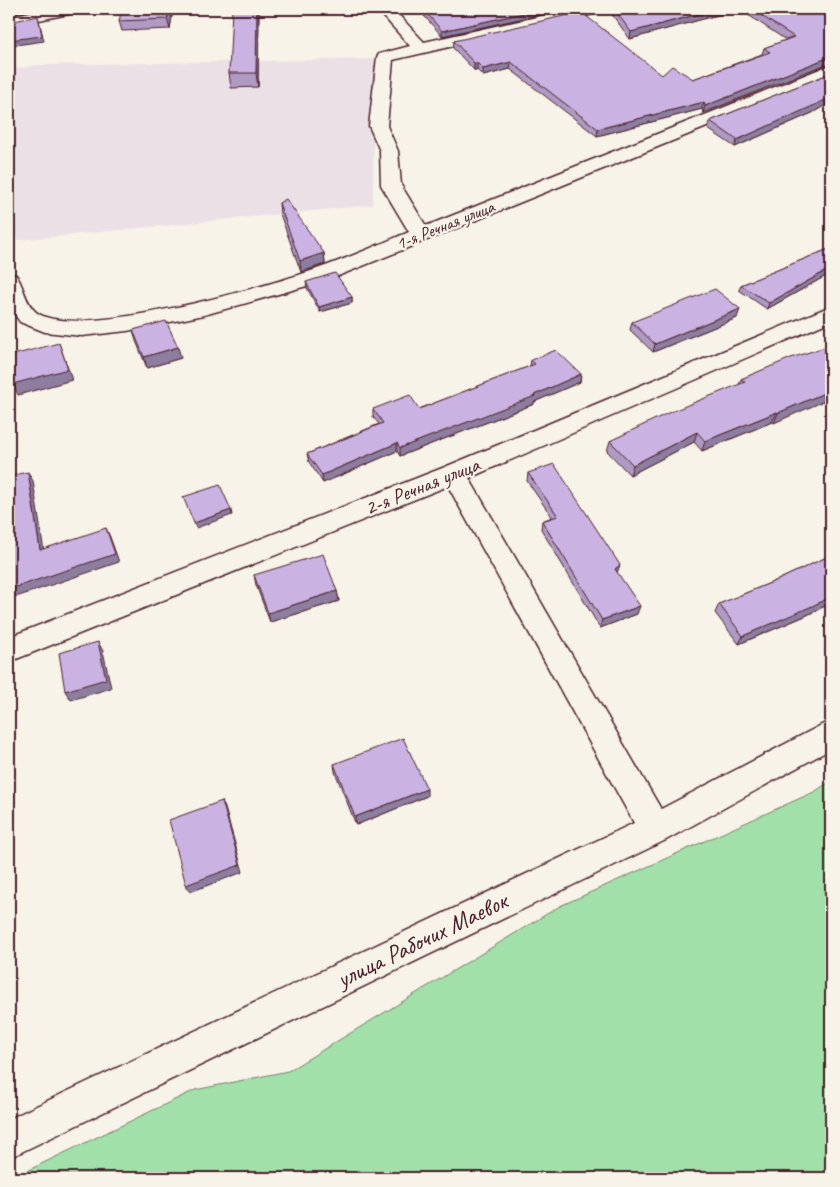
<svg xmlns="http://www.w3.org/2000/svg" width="840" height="1187" font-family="Caveat,sans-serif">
	<rect width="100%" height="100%" fill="#f7f3e8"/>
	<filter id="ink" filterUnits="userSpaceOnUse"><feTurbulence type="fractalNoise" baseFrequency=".02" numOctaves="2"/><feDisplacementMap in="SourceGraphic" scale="10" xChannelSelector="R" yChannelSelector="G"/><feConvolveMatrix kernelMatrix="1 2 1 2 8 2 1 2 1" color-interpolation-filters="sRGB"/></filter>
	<g filter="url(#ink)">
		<path fill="#eae0e6" d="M374,59L373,205L18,240L9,209V70L37,65Z"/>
		<path fill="#a1e0a9" stroke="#76806a" d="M831,781V1178H12L195,1090L288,1071L560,906L814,792Z"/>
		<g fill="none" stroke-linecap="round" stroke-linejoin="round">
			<g stroke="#4a1f2b" stroke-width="3">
				<g id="street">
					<path d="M47,9H77L74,12L69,14L9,26V16Z"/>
					<path d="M377,9H393L424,42L573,9H601L598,12L593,14L393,60L387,126L398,151L401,185L426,226L825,67L831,66V77L328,280L204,315L127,331L82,336L45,332L20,322L9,306V273L16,275C24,286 25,303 36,312C74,342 267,286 314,270C346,259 378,245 409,232L381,185L380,151L369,126L377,57L379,54L410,46Z"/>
					<path d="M831,306V321L469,478L661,809L831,720V749L666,840L9,1158V1119L634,823L448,486L9,662V637L445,467Z"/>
				</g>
			</g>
			<use href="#street" fill="#f7f3e8" fill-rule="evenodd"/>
		</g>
		<g fill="#ae9ac2" stroke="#4a1f2b">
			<path d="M173,9L170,29L122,31L119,21Z"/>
			<path d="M259,9L258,87L231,88L229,73Z"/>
			<path d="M418,9H565L442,36Z"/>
			<path d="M608,9H831V65H824L703,113L702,109L597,136L510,69L483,76L477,70H474L453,48L454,41L662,75L693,79L762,54L764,48L786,40L739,9L630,39Z"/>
			<path d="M831,73V102L812,113L735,147L708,129L710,121Z"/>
			<path d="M279,203L324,253L325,264L301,272L280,214Z"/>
			<path d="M831,248V273L767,309L739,290L741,285Z"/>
			<path d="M306,282L352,297V303L320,312L307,288Z"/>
			<path d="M737,318L653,352L630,330L632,322Z"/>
			<path d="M133,330L181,358L147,368L136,341Z"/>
			<path d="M831,345L774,423L772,422L702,451L694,442L630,475L607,451L610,441L739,385L741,379Z"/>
			<path d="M531,360L581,374L580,382L534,402V404L400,456L397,451L323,483L309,462L307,454L379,424L373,417V409H419L530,366Z"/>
			<path d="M528,473L617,573L637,614L600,628L541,529L542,521L552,517L527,481Z"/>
			<path d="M831,555V603L805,616L739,644L715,613L719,604L780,579Z"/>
			<path d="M254,575L337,591L339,601L270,622L256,585Z"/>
			<path d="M334,764L427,796L356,825L335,772Z"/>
		</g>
		<g fill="#8d7d9e" stroke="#4a1f2b">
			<path d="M9,9H37L9,14Z"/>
			<path d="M169,9H173L170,29L167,19Z"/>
			<path d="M257,9H259L258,87L256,73Z"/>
			<path d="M542,9H565L442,36V31Z"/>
			<path d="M718,9H740L630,39L631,32Z"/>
			<path d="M38,16L44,41L9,46V40Z"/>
			<path d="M827,58L824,65L703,113L705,106Z"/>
			<path d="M511,62L510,69L483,76V69Z"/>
			<rect x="474" y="63" width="3" height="7"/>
			<path d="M831,97V102L812,113L735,147L737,140Z"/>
			<path d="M704,102L702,109L597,136L598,129Z"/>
			<path d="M324,253L325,264L301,272L300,261Z"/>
			<path d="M831,268V273L767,309L769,303Z"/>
			<path d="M352,297V303L320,312L319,307Z"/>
			<path d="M740,309L737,318L653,352L655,344Z"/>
			<path d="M59,343L72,380L18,395L13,384Z"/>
			<path d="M178,347L181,358L147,368L144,357Z"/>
			<path d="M581,374L580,382L534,402V404L400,456V448L534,395Z"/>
			<path d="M831,390V398L774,423L778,413Z"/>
			<path d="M777,412L772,422L702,451L705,441Z"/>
			<path d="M697,432L694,442L630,475L633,465Z"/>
			<path d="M397,443V451L323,483L322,475Z"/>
			<path d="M28,472L33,481L45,558L40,550Z"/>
			<path d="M231,510L232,515L196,528L194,523Z"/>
			<path d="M106,528L110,537L119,562L16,597L15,595L9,598V587Z"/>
			<path d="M620,565L617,573L615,569Z"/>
			<path d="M337,591L339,601L270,622L268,613Z"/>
			<path d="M831,597V603L805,616L739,644L743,636Z"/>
			<path d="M640,606L637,614L600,628L602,620Z"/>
			<path d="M98,642L103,651L111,688L71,700L65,691Z"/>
			<path d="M427,789V796L356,825L355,817Z"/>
			<path d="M222,801L225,808L243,872L190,892L186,885Z"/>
		</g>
		<g fill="#cab3e2" stroke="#4a1f2b">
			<path d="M122,9H169L167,19L119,21Z"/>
			<path d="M232,9H257L256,73H229Z"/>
			<path d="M423,9H542L442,31Z"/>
			<path d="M614,9H718L631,32Z"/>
			<path d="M751,9H831V58H827L705,106L704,102L598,129L511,62L483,69L477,63H474L454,41L581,12L662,75L672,66L693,79L770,52L764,48L794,37Z"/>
			<path d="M38,16L42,36L9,40V22Z"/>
			<path d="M831,73V97L815,105L737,140L710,121Z"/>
			<path d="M286,199L324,253L300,261L279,203Z"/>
			<path d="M831,248V268L769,303L741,285Z"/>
			<path d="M335,273L352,297L319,307L306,282Z"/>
			<path d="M715,289L740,309L655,344L632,322Z"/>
			<path d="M166,321L178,347L144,357L133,330Z"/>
			<path d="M59,343L68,369L13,384L9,371V356Z"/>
			<path d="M831,345V390L778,413L777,412L705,441L697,432L633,465L610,441L668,413L745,382L741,379L791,358Z"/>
			<path d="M556,350L581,374L534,395L535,396L400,448L397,443L322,475L307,454L383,423L373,409L410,395L419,409L535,364L531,360Z"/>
			<path d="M554,464L620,565L615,569L640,606L602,620L542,521L558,516L528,473Z"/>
			<path d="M28,472L40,550L106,528L115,554L10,589V587H9V476Z"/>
			<path d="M220,485L231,510L194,523L183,497Z"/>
			<path d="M323,554L337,591L268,613L254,575Z"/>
			<path d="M831,555V597L810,607L743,636L719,604L780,579Z"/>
			<path d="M98,642L106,679L65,691L59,653Z"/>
			<path d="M403,738L427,789L355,817L334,764Z"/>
			<path d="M222,801L240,865L186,885L169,820Z"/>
		</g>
	</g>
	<g text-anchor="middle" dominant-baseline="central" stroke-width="4.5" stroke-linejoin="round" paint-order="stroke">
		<g font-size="18" fill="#4a1f2b" stroke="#f7f3e8">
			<text transform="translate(445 225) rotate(-22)">1-я Речная улица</text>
		</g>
		<g font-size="21" fill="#4a1f2b" stroke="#f7f3e8">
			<text transform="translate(422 486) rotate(-22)">2-я Речная улица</text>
		</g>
		<g font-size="25" fill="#4a1f2b" stroke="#f7f3e8">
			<text transform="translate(422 940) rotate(-26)">улица Рабочих Маевок</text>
		</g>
	</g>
	<rect width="840" height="1187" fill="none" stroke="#f7f3e8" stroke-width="30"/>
	<rect x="15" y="15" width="810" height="1157" fill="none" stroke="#4a1f2b" stroke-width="2" filter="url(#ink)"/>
</svg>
